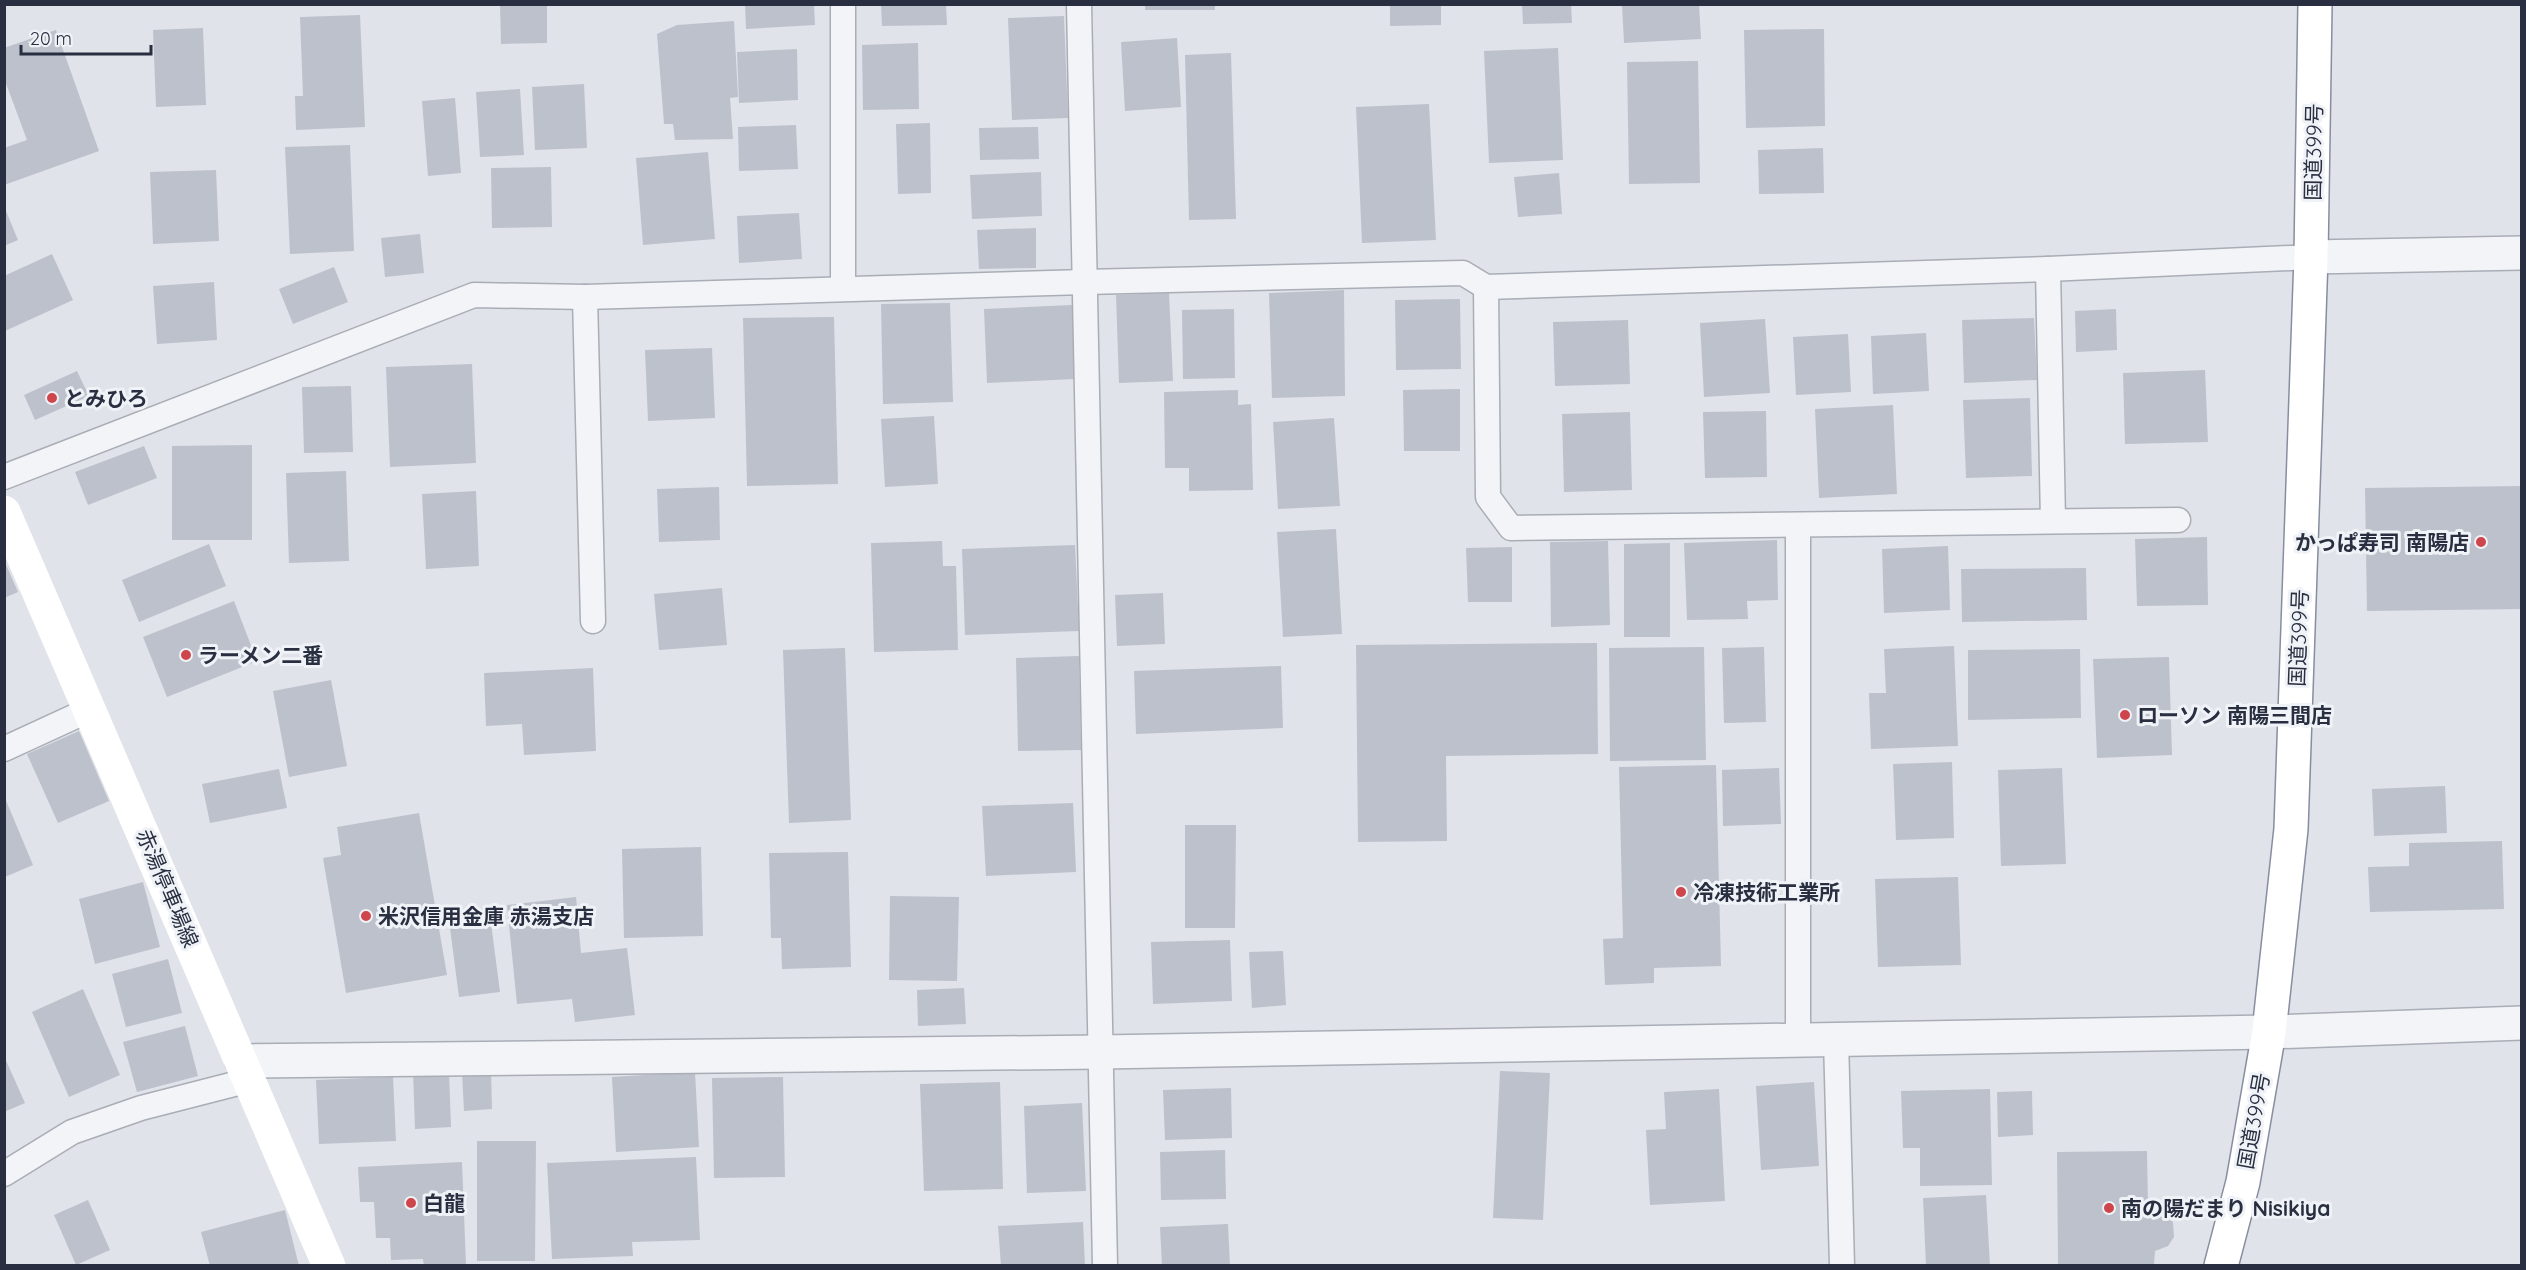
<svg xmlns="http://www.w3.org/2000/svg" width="2526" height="1270" font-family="Quicksand,'Noto Sans JP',sans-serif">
	<rect width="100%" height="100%" fill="#e0e3e9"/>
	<g fill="#bdc1cc">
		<path d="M500,4H547V43L501,44Z"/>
		<path d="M745,4H814L815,25L746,29Z"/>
		<path d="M881,4H946L947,25L882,26Z"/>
		<rect x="1145" y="4" width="70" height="6"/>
		<path d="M1390,4H1441V25L1390,26Z"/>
		<path d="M1522,4H1571L1572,23L1523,24Z"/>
		<path d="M1699,4L1701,39L1624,43L1622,5Z"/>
		<path d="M360,15L365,127L296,130L295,96H303L300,17Z"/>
		<path d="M1064,16L1068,118L1012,120L1008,18Z"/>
		<path d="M734,21L738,97L730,98L733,139L675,140L673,124H664L657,34L677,25Z"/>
		<path d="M203,28L206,105L156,107L153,30Z"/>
		<path d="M1824,29L1825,126L1746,128L1744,30Z"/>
		<path d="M56,30L99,151L4,185V148L27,140L4,78V48Z"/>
		<path d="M1177,38L1181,107L1125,111L1121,42Z"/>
		<path d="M918,43L919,109L863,110L862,45Z"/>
		<path d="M1558,48L1563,160L1489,163L1484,51Z"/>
		<path d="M797,49L798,100L739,103L737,52Z"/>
		<path d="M1231,53L1236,219L1189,220L1185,55Z"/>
		<path d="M1698,61L1700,183L1629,184L1627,62Z"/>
		<path d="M584,84L587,148L535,150L532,87Z"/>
		<path d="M520,89L524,155L480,157L476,92Z"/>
		<path d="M455,98L461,173L428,176L422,101Z"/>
		<path d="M1429,104L1436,240L1362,243L1356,107Z"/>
		<path d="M930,123L931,193L898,194L896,124Z"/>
		<path d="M796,125L798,169L739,171L738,127Z"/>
		<path d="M1038,127L1039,159L980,160L979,128Z"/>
		<path d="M350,145L354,251L290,254L285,147Z"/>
		<path d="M1823,148L1824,193L1759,194L1758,150Z"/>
		<path d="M708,152L715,239L643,245L636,158Z"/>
		<path d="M551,167L552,227L492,228L491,168Z"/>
		<path d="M216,170L219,241L153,244L150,172Z"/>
		<path d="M1041,172L1042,216L972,219L970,175Z"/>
		<path d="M1559,173L1562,214L1518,217L1514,177Z"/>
		<path d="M4,206L18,240L4,246Z"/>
		<path d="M799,213L802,259L739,263L737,216Z"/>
		<path d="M1036,228V268L979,269L977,230Z"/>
		<path d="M420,234L424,273L385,277L381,238Z"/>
		<path d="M52,254L73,300L5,331L4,276Z"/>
		<path d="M334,267L348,302L293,324L279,289Z"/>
		<path d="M214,282L217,340L157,344L153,286Z"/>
		<path d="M1344,290L1345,396L1272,398L1269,293Z"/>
		<path d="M1169,293L1173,381L1119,383L1116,295Z"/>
		<path d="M1460,299L1461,369L1396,370L1395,300Z"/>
		<path d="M950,303L953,402L883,404L881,304Z"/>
		<path d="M1072,305L1075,379L987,383L984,309Z"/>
		<path d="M1234,309L1235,378L1183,379L1182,310Z"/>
		<path d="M2116,309L2117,350L2076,352L2075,311Z"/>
		<path d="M834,317L838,484L747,486L743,318Z"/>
		<path d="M2034,318L2037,380L1964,383L1962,320Z"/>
		<path d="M1765,319L1770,393L1704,397L1700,323Z"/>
		<path d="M1628,320L1630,384L1555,386L1553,322Z"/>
		<path d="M1926,333L1929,391L1873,394L1871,336Z"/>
		<path d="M1848,334L1851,392L1796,395L1793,337Z"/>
		<path d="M712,348L715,418L648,421L645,350Z"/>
		<path d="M472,364L476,463L390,467L386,367Z"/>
		<path d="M2205,370L2208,442L2125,444L2123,373Z"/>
		<path d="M77,371L89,396L35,420L24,395Z"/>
		<path d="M351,386L353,452L304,453L302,387Z"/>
		<path d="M1460,389V451H1404L1403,390Z"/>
		<path d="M1238,390V405L1251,404L1253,490L1189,491V468H1165L1164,392Z"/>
		<path d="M2030,398L2032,476L1966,478L1963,400Z"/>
		<path d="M1893,405L1897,494L1819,498L1815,409Z"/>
		<path d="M1766,411L1767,477L1705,478L1703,412Z"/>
		<path d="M1630,412L1632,490L1564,492L1562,414Z"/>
		<path d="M934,416L938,484L885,487L881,419Z"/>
		<path d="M1334,418L1340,506L1278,509L1273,422Z"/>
		<path d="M252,445V540H172V446Z"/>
		<path d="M144,446L157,478L88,505L75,472Z"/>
		<path d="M346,471L349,561L289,563L286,473Z"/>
		<path d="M2522,486V609L2367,611L2365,488Z"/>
		<path d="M719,487L720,540L659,542L657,489Z"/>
		<path d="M476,491L479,566L426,569L422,494Z"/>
		<path d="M1336,529L1342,634L1283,637L1277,532Z"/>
		<path d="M2207,537L2208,605L2137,606L2135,539Z"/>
		<path d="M1777,540L1778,600L1747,601L1748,619L1687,620L1684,543Z"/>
		<path d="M942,541L943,566H956L958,650L874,652L871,543Z"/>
		<path d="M1608,541L1610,625L1551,627L1550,542Z"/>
		<path d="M1670,543V637H1624V544Z"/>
		<path d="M209,544L226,586L139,622L122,580Z"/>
		<path d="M1075,545L1079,631L965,635L962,549Z"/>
		<path d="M1948,546L1950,610L1884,613L1882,549Z"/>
		<path d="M1512,547V602H1468L1466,548Z"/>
		<path d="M4,560L18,592L4,598Z"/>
		<path d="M2086,568L2087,620L1962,622L1961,569Z"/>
		<path d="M722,588L727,645L659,650L654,594Z"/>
		<path d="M1163,593L1165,644L1117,646L1115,595Z"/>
		<path d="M234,601L257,661L167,697L143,637Z"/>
		<path d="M1597,643L1598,754L1446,756L1447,841L1358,842L1356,645Z"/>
		<path d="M1954,646L1958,746L1871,749L1869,693H1886L1884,649Z"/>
		<path d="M1704,647L1706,760L1610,761L1609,648Z"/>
		<path d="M1764,647L1766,722L1724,723L1722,648Z"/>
		<path d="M845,648L851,820L789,823L783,650Z"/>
		<path d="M2080,649L2081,718L1968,720V650Z"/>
		<path d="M1079,656L1081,750L1018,751L1016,658Z"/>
		<path d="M2169,657L2172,755L2097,758L2093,659Z"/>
		<path d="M1281,666L1283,728L1136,734L1134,671Z"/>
		<path d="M593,668L596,751L524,755L522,724L486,726L484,673Z"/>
		<path d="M331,680L347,766L289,777L273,691Z"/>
		<path d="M79,731L109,801L58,823L27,754Z"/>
		<path d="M1952,762L1954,838L1896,840L1893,764Z"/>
		<path d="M1716,765L1721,966L1654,968V983L1605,985L1603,939L1623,938L1619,767Z"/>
		<path d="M1779,768L1781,824L1723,826L1722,770Z"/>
		<path d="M2062,768L2066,864L2001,866L1998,770Z"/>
		<path d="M279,769L287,808L210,823L202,784Z"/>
		<path d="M2445,786L2447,833L2374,836L2372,789Z"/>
		<path d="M5,798L33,865L5,877Z"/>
		<path d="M1073,803L1076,872L986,876L982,806Z"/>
		<path d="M419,813L447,975L346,993L323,858L341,855L337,827Z"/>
		<path d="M1185,825H1236L1235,928H1185Z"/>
		<path d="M2502,841L2504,909L2370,912L2368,867L2409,866V843Z"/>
		<path d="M701,847L703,936L624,938L622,849Z"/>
		<path d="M848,852L851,967L782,969L781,938H771L769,853Z"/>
		<path d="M1958,877L1961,965L1878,967L1875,879Z"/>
		<path d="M143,882L160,947L95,964L79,899Z"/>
		<path d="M890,896L959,897L957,981L889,980Z"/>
		<path d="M576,897L581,953L627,948L635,1015L575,1022L572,999L517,1004L507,905Z"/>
		<path d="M489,908L500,992L459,997L448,913Z"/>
		<path d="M1230,940L1232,1001L1153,1004L1151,942Z"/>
		<path d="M1283,951L1286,1005L1252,1008L1249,952Z"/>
		<path d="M168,959L182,1013L126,1027L112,974Z"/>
		<path d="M964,988L966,1024L918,1026L917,990Z"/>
		<path d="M83,989L120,1075L69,1097L32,1012Z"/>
		<path d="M185,1026L198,1076L137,1092L123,1042Z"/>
		<path d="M4,1056L25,1103L4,1112Z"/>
		<path d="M491,1070L492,1109L464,1111L462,1072Z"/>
		<path d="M449,1071L451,1127L415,1129L413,1072Z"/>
		<path d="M1500,1071L1550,1073L1543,1220L1493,1218Z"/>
		<path d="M695,1072L699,1147L616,1152L612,1077Z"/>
		<path d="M393,1077L396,1141L319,1144L316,1080Z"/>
		<path d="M783,1077L785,1177L714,1178L712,1078Z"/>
		<path d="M1000,1082L1003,1189L924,1191L920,1084Z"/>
		<path d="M1814,1082L1819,1166L1761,1170L1756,1086Z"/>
		<path d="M1231,1088L1232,1138L1165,1140L1163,1090Z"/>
		<path d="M1719,1089L1725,1201L1650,1205L1646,1130L1666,1129L1664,1092Z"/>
		<path d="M1990,1089L1992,1185L1920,1186V1148H1903L1901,1091Z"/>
		<path d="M2032,1091L2033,1135L1998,1137L1997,1092Z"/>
		<path d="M1082,1103L1086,1191L1027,1193L1024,1106Z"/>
		<path d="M477,1141H536L535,1261H477Z"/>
		<path d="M1225,1150L1226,1199L1161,1200L1160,1152Z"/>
		<path d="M2147,1151L2148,1208H2158L2168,1213L2173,1223L2174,1237L2168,1246L2155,1251L2154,1265H2058L2057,1152Z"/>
		<path d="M696,1157L700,1240L632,1242L633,1256L552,1259L547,1163Z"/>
		<path d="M462,1162L466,1266H424L423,1259L391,1260L390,1238H376L374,1202H360L358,1167Z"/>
		<path d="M1986,1195L1990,1266H1926L1923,1198Z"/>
		<path d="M88,1200L110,1250L76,1265L54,1215Z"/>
		<path d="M285,1210L299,1266H210L201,1232Z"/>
		<path d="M1083,1222L1085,1266H1001L998,1226Z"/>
		<path d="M1228,1224L1230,1266H1162L1160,1227Z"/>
	</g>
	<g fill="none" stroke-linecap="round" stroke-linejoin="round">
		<g stroke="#a9adb6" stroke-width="27">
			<g id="service">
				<path d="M843,4V289"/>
				<path d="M1079,4L1105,1266"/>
				<path d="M2048,269L2053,521"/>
				<path d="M1486,287L1488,497L1511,528L2178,520"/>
				<path d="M585,297L593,621"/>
				<path d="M4,477L474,295L585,297L1085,282L1463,273L1486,287L2048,269L2311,257"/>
				<path d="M4,749L91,709"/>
				<path d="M1836,1039L1842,1266"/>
				<path d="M1798,1040V525"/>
				<path d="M4,1174L72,1132L141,1108L250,1080"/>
			</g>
		</g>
		<g stroke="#a9adb6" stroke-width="36">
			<path id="minor" d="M242,1061L1101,1052L2269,1032L2522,1023"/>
		</g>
		<g stroke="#a9adb6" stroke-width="36">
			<path id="tertiary" d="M2311,257L2522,253"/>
		</g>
		<g stroke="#878ea0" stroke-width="36">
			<path id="trunk" d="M2221,1266L2243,1182L2269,1032L2291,829L2311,257L2315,4"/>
		</g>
		<use href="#service" stroke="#f3f4f7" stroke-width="24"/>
		<use href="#minor" stroke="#f3f4f7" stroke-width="33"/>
		<use href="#tertiary" stroke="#f3f4f7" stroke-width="33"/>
		<path stroke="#fff" stroke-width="33" d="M4,512L329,1266"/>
		<use href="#trunk" stroke="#fff" stroke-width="33"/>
	</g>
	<g fill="#ce454c" stroke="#eff2f6" stroke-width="2">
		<circle cx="52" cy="398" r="6"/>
		<circle cx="2481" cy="542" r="6"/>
		<circle cx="186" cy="655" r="6"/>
		<circle cx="2125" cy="715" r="6"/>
		<circle cx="1681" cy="892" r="6"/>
		<circle cx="366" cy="916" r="6"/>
		<circle cx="411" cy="1203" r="6"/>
		<circle cx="2109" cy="1208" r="6"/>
	</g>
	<g text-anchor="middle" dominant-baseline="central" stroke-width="6" stroke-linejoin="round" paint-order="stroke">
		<g font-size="21" fill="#292f40" stroke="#eff2f6">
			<text transform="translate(2313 152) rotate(-89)">国道399号</text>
			<text transform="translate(2298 638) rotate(-88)">国道399号</text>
			<text transform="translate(168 888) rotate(67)">赤湯停車場線</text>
			<text transform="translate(2253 1121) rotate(-80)">国道399号</text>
		</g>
		<g font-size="21" font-weight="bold" fill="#292f40" stroke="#eff2f6" text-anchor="start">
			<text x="64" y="398">とみひろ</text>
			<text x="2469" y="542" text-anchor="end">かっぱ寿司 南陽店</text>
			<text x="198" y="655">ラーメン二番</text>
			<text x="2137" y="715">ローソン 南陽三間店</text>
			<text x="1693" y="892">冷凍技術工業所</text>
			<text x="378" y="916">米沢信用金庫 赤湯支店</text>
			<text x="423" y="1203">白龍</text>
			<text x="2121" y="1208">南の陽だまり Nisikiya</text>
		</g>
	</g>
	<rect width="2526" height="1270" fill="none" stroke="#292f40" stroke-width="12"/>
	<path d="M21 45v9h130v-9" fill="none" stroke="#292f40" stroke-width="3"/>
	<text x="30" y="45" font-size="18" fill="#292f40" stroke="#eff2f6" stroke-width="4.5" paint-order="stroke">20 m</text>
</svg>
